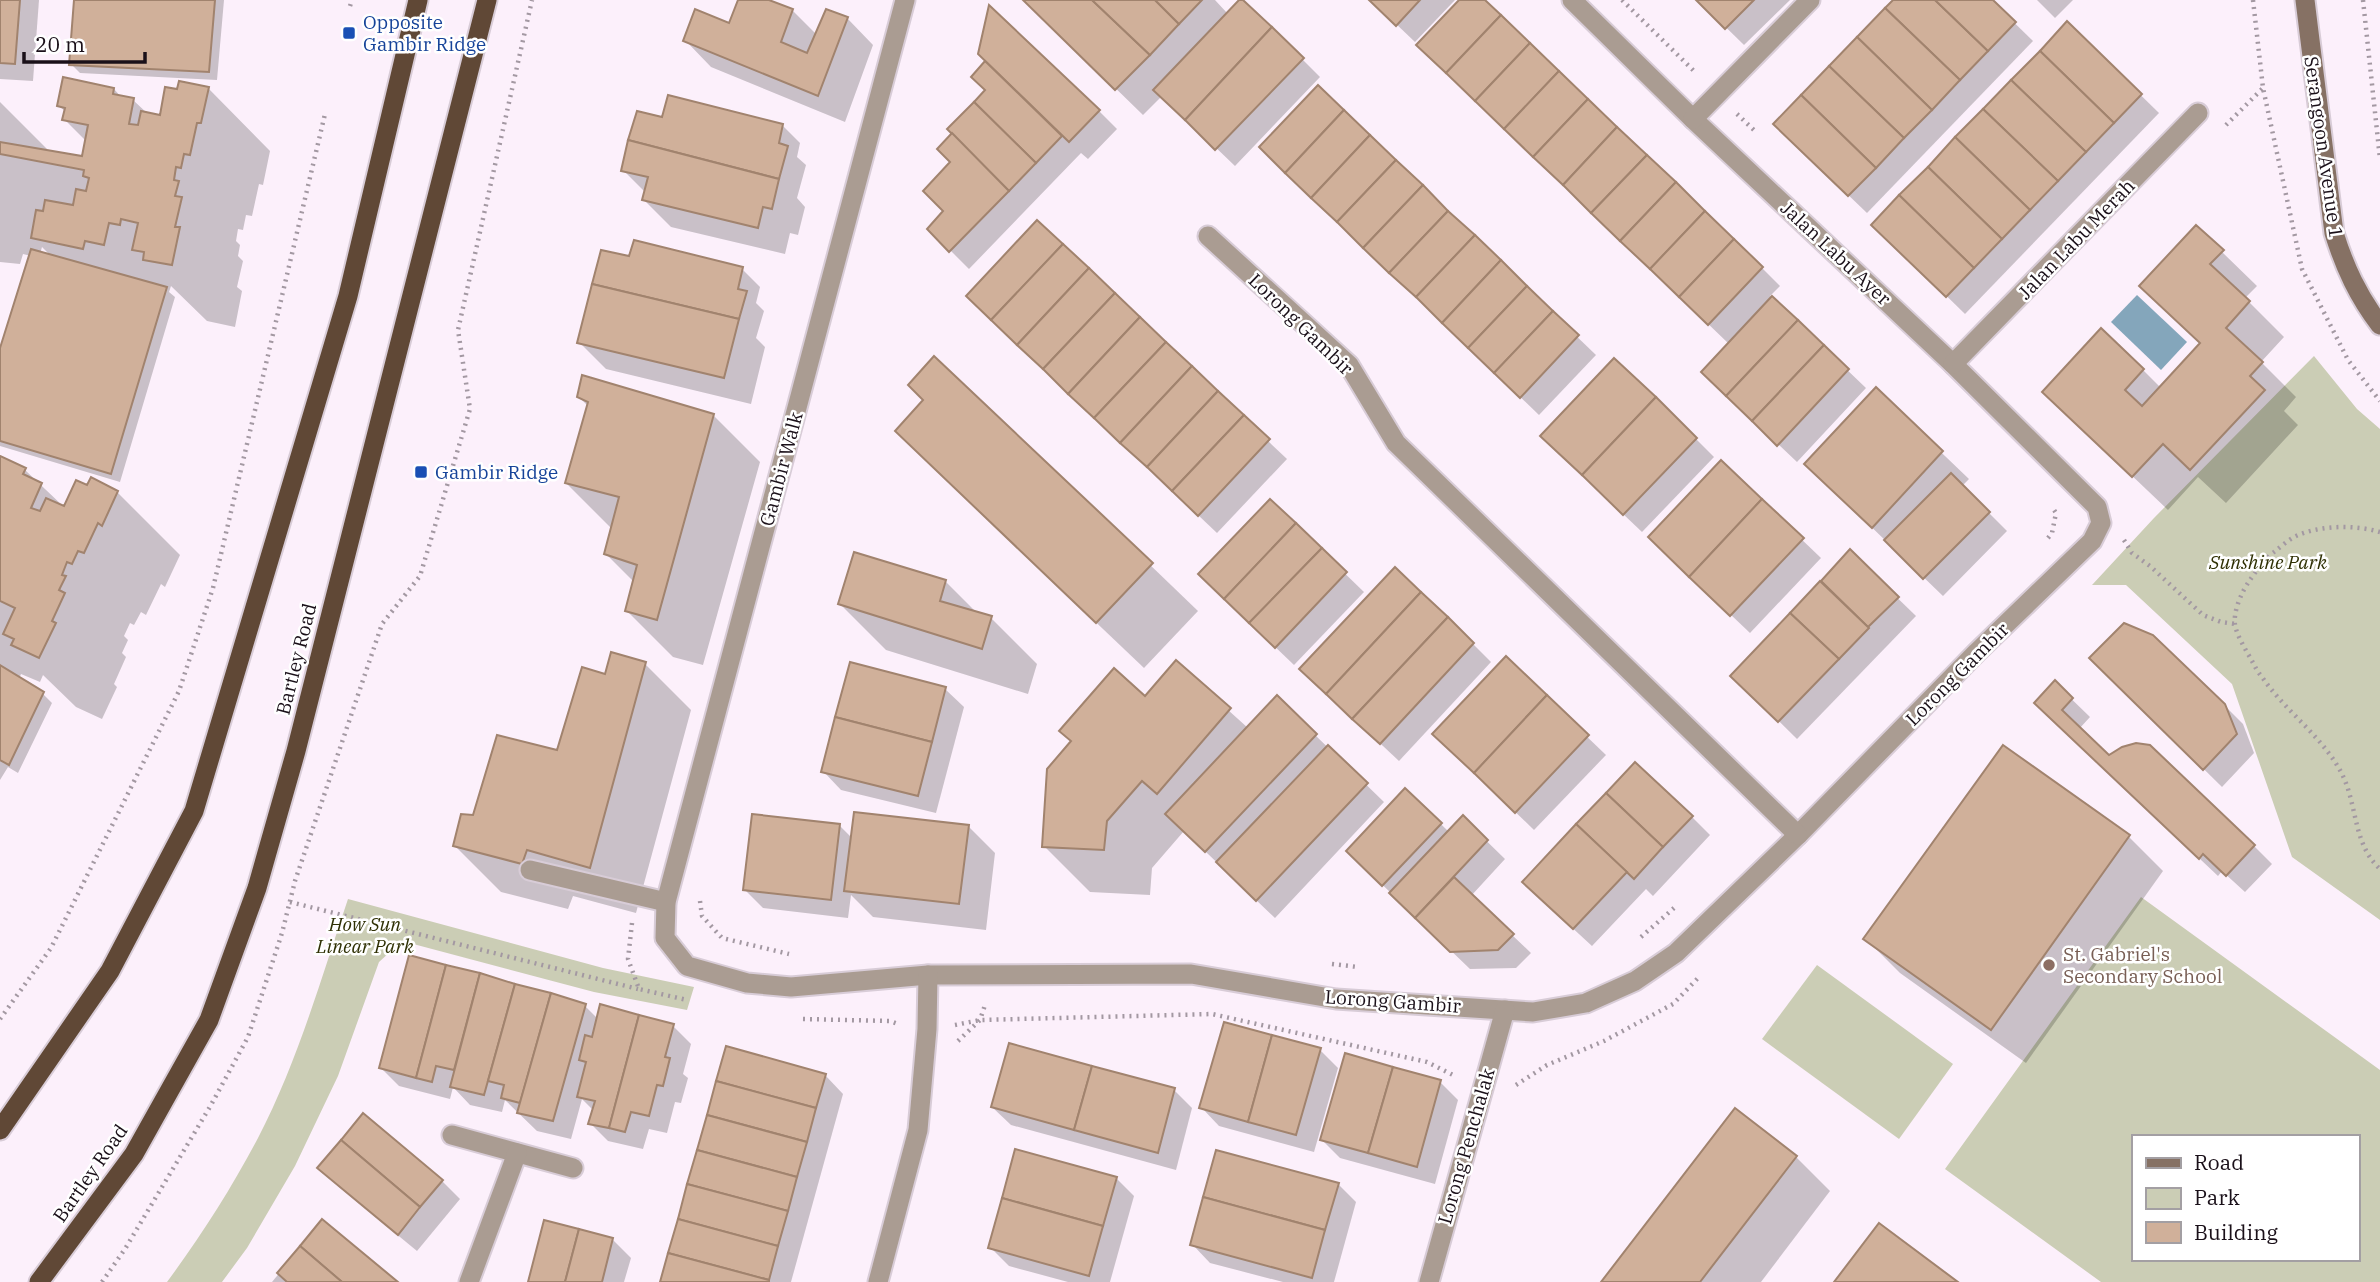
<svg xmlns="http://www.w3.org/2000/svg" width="2380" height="1282" font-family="'IBM Plex Serif',serif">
	<rect width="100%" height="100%" fill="#fcf0fb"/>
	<g fill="#cbcdb5" fill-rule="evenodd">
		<path d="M2314,356L2357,409L2380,429V920L2292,857L2232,684L2126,585H2092L2154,518Z"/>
		<path d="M2141,897L2380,1070V1282H2101L1945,1169ZM2133,1137H2357V1259H2133Z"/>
		<path d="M348,899L603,968L694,987L687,1010L594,992L402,941L379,962L338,1076L295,1166L247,1248L222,1282H167C201,1236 231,1189 258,1138C297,1063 321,979 348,899Z"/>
		<path d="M1817,965L1953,1064L1899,1139L1762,1039Z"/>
	</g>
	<path fill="#84a6bb" d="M2137,295L2187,342L2161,370L2111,322Z"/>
	<g fill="#0003" fill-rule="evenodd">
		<path d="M0,0H39L33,81L0,79Z"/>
		<path d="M76,0H224L217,80L80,73L71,64Z"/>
		<path d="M740,0H764L792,10L817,35L847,18L873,45L845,122L711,67L685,40L730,25Z"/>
		<path d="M1025,0H1215L1228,14L1302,59L1320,77L1235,166L1162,96L1143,115Z"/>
		<path d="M1371,0H1455L1415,42Z"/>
		<path d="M1461,0H1482L1762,268L1780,286L1770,296L1866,388L1797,462L1721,390L1729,344L1437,63Z"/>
		<path d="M1698,0H1790L1744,45Z"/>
		<path d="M1895,0H1991L2033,41L1867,213L1793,142Z"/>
		<path d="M2037,0H2073L2055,18Z"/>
		<path d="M2068,24L2159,113L1965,314L1874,225Z"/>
		<path d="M988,61L1099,111L1117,129L1088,159L1081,153L969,269L929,229L945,211L952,163L987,91L973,77Z"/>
		<path d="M208,88L270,151L263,185L259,184L252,216L246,215L243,230L238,229L236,241L240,245L238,256L243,261L237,287L242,291L235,327L207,321L171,286L169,292L175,297L120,482L0,446V354L31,256L23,254L20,264L0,262V102L47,149V152L83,158L87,142L64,119L66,112L59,106L114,89L121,97L133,100L148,114L161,117L178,91ZM42,247L52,257L40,254Z"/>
		<path d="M1318,88L1596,355L1539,415L1279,165Z"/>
		<path d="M663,119L782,125L800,143L797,157L806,165L797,198L805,207L798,235L790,233L785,254L671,227L644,200L646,193L623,170Z"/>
		<path d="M1037,222L1287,459L1217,533L986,314Z"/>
		<path d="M2222,252L2257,286L2245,298L2284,337L2261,362L2296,397L2284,411L2298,425L2226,503L2198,477L2168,510L2044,392L2143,370L2161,388L2201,344L2141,286Z"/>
		<path d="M631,258L742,269L760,287L756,303L764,311L756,338L765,347L751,404L606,369L579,342Z"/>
		<path d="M935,358L1198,611L1144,668L943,477L926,401Z"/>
		<path d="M1876,390L1969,479L1962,486L2007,531L1943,596L1833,490Z"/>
		<path d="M579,397L713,415L760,462L703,665L673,657L627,611L634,582L606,554L612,529L566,483L588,406Z"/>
		<path d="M1696,439L1714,457L1642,532L1560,454Z"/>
		<path d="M0,458L25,470L65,508L88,487L117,492L180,555L165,587L161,584L146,615L141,612L134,625L130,623L124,636L128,640L122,653L126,657L114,684L117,687L102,719L76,707L43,675L40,682L21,674L19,679L43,694L52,703L18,773L8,767L0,780Z"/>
		<path d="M1721,462L1821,558L1750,633L1668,555Z"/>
		<path d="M1270,501L1364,592L1294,665L1218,592Z"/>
		<path d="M1850,552L1916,616L1797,739L1733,676Z"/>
		<path d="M945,581L978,614L991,618L1037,664L1028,694L886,650L840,604Z"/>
		<path d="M1473,644L1491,662L1399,761L1320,687Z"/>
		<path d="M2091,658L2224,705L2243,724L2254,753L2222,787Z"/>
		<path d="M1506,659L1606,755L1534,830L1453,752Z"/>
		<path d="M1176,663L1248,728L1277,698L1384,802L1275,918L1184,831L1152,868L1150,895L1090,892L1044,846L1145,698Z"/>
		<path d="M645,664L691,710L636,913L573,896L568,909L501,892L455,846L474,817L558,752L606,676Z"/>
		<path d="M2055,683L2090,717L2079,729L2109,757L2254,846L2272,864L2245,892L2222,871L2218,876L2054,721Z"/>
		<path d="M945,689L964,707L936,813L841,790L823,771Z"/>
		<path d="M1406,790L1449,832L1463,818L1505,859L1471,896L1531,953L1516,968L1470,969L1366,869Z"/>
		<path d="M1692,817L1710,835L1653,896L1646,889L1592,946L1542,900Z"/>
		<path d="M840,826L853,839L968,826L995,853L986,930L873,917L851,895L848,918L763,908L745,890Z"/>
		<path d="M2129,837L2163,871L2026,1063L1900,973L1866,939Z"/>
		<path d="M410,958L585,1006L598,1019L673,1026L691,1044L683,1074L688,1078L681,1103L675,1102L667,1133L649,1129L643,1149L608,1141L590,1123L594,1111L582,1099L571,1139L537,1131L505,1100L502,1112L470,1105L453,1087L450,1099L399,1086L381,1068Z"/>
		<path d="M1320,1050L1338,1068L1314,1152L1219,1126L1201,1107Z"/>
		<path d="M825,1075L843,1094L791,1282H662Z"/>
		<path d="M1440,1082L1458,1100L1435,1184L1340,1158L1322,1140Z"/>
		<path d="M1174,1090L1192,1108L1176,1170L1011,1125L992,1107Z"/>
		<path d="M1796,1157L1830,1191L1761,1282H1604Z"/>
		<path d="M320,1168L442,1181L460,1199L417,1251L338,1186Z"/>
		<path d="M1116,1178L1134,1196L1110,1282H1068L1009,1266L990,1247Z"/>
		<path d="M1338,1184L1356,1202L1334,1282H1283L1210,1263L1192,1244Z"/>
		<path d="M322,1221L396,1282H272Z"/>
		<path d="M613,1240L631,1258L624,1282H530Z"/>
	</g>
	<g fill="#d0b09a" stroke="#a1836e" stroke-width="2">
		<path d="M0,0H20L15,64L0,63Z"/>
		<path d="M74,0H215L209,72L69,65Z"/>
		<path d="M738,0H769L793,9L781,42L807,53L826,9L848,17L818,96L683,41L695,9L729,23Z"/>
		<path d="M1023,0H1092L1150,55L1115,90Z"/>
		<path d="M1092,0H1155L1179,24L1150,55Z"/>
		<path d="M1155,0H1202L1179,24Z"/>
		<path d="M1239,0H1243L1272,27L1185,120L1153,90Z"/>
		<path d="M1369,0H1420L1396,26Z"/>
		<path d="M1459,0H1485L1501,15L1446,73L1416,45Z"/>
		<path d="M1696,0H1754L1725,29Z"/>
		<path d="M1893,0H1935L1988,51L1960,80L1885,8Z"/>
		<path d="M1935,0H1993L2016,22L1988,51Z"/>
		<path d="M989,5L1100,110L1069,142L978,54Z"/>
		<path d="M1885,8L1960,80L1932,110L1857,37Z"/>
		<path d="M1501,15L1530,43L1475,101L1446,73Z"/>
		<path d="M2067,21L2142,94L2114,123L2040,51Z"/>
		<path d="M1272,27L1304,58L1215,150L1185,120Z"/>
		<path d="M1857,37L1932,110L1904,138L1829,66Z"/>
		<path d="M1530,43L1559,71L1504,129L1475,101Z"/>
		<path d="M2040,51L2114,123L2086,152L2011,80Z"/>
		<path d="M985,61L1062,136L1036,163L974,102L985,90L971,77Z"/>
		<path d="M1829,66L1904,138L1876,168L1801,95Z"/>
		<path d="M1559,71L1588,99L1533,157L1504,129Z"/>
		<path d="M63,77L114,88L113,94L134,98L129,124L138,125L141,111L160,115L165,87L177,89L179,81L209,87L201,123H197L190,155L184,154L181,168L176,167L174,180L179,181L175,196L182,197L175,227H180L172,265L143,260L144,252L132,250L138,223L121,219L120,225L109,223L104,245L85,241L83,249L31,238L36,210L43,211L45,200L73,205L76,189L86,191L89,178L83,176L84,170L0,154V142L82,156L88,125L62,120L65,108L57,106Z"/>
		<path d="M2011,80L2086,152L2058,181L1983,109Z"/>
		<path d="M1318,85L1344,110L1285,173L1259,147Z"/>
		<path d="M668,95L783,124L779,143L788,146L779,179L628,140L637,111L662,117Z"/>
		<path d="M1801,95L1876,168L1848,196L1773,124Z"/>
		<path d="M1588,99L1617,127L1563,185L1533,157Z"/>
		<path d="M974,102L1036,163L1009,191L947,129Z"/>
		<path d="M1983,109L2058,181L2030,210L1955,137Z"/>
		<path d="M1344,110L1370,135L1311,198L1285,173Z"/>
		<path d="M1617,127L1647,155L1591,213L1563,185Z"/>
		<path d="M952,133L1009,191L949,252L927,229L943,211L923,191L950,162L937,149Z"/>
		<path d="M1370,135L1396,160L1337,222L1311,198Z"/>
		<path d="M1955,137L2030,210L2002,239L1928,167Z"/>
		<path d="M628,140L779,179L772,209L763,207L758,228L642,200L648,177L621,171Z"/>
		<path d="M1647,155L1676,182L1620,241L1591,213Z"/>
		<path d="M1396,160L1423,185L1363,248L1337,222Z"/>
		<path d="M1928,167L2002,239L1974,268L1899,195Z"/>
		<path d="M1676,182L1705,211L1650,269L1620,241Z"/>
		<path d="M1423,185L1448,211L1389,273L1363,248Z"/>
		<path d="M1899,195L1974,268L1946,297L1871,225Z"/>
		<path d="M1448,211L1475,235L1416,297L1389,273Z"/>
		<path d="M1705,211L1734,239L1679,297L1650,269Z"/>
		<path d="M1037,220L1063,244L991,320L966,296Z"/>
		<path d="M2196,225L2224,250L2210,264L2250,301L2226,328L2263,362L2250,376L2265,390L2190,470L2163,444L2132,477L2042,392L2101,328L2144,369L2125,390L2142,406L2200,343L2139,286Z"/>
		<path d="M1475,235L1501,260L1442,323L1416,297Z"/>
		<path d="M1734,239L1763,267L1708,325L1679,297Z"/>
		<path d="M634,240L743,267L738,289L747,291L739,319L592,284L601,250L629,256Z"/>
		<path d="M1063,244L1089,268L1017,345L991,320Z"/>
		<path d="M31,249L167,287L111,474L0,441V348Z"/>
		<path d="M1501,260L1527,286L1468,348L1442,323Z"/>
		<path d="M1089,268L1115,293L1043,369L1017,345Z"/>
		<path d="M592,284L739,319L724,378L577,343Z"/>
		<path d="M1527,286L1553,311L1494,373L1468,348Z"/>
		<path d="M1115,293L1140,317L1068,394L1043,369Z"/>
		<path d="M1772,296L1798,320L1726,396L1701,372Z"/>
		<path d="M1553,311L1579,335L1520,398L1494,373Z"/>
		<path d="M1140,317L1166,342L1094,418L1068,394Z"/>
		<path d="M1798,320L1824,345L1752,421L1726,396Z"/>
		<path d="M1166,342L1192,366L1120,443L1094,418Z"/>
		<path d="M1824,345L1849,369L1777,446L1752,421Z"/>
		<path d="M934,356L1153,563L1096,623L895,431L923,400L908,385Z"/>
		<path d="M1614,358L1656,397L1582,475L1540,436Z"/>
		<path d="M1192,366L1218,391L1147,467L1120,443Z"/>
		<path d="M582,375L714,414L657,620L625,611L637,565L604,554L619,497L565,483L588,402L577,397Z"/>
		<path d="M1876,387L1943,451L1872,528L1804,464Z"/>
		<path d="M1218,391L1244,415L1172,491L1147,467Z"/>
		<path d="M1656,397L1697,438L1623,515L1582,475Z"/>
		<path d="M1244,415L1270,439L1198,516L1172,491Z"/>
		<path d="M0,456L26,468L23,474L42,483L31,508L40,511L46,498L64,506L76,480L87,485L91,477L118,491L102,526L98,523L84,553L78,551L72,564L67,562L62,575L66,576L59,590L65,593L52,621L56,623L39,658L11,645L14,639L3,634L15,608L0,601Z"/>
		<path d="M1721,460L1762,499L1689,577L1648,537Z"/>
		<path d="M1951,473L1990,512L1923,579L1884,540Z"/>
		<path d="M1270,499L1296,523L1224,599L1198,574Z"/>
		<path d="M1762,499L1804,538L1730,616L1689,577Z"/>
		<path d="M1296,523L1322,548L1249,623L1224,599Z"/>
		<path d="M1322,548L1347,572L1275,648L1249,623Z"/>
		<path d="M1850,549L1899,597L1868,627L1821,581Z"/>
		<path d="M854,552L946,580L940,601L992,616L982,649L838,604Z"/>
		<path d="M1395,567L1421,592L1326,694L1299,669Z"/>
		<path d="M1820,581L1869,628L1839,659L1790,613Z"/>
		<path d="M1421,592L1448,617L1352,719L1326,694Z"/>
		<path d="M1790,613L1839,659L1778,722L1730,676Z"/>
		<path d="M1448,617L1474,643L1380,744L1352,719Z"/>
		<path d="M2124,623L2153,635L2225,704L2237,734L2203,770L2089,658Z"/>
		<path d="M611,652L646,662L590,868L527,850L522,864L453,846L461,814L473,815L497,735L557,750L582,667L605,674Z"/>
		<path d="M1506,656L1547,695L1474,773L1432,734Z"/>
		<path d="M1176,660L1231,708L1157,794L1142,781L1107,821L1104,850L1042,847L1047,769L1071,741L1059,731L1114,668L1145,696Z"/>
		<path d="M850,662L946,687L932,742L835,717Z"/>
		<path d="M0,665L44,692L9,765L0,760Z"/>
		<path d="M2055,680L2073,698L2062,710L2109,755L2122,747L2136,743L2150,745L2255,845L2226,876L2203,854L2199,859L2034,703Z"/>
		<path d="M1277,695L1317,734L1205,852L1165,814Z"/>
		<path d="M1547,695L1589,735L1515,813L1474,773Z"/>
		<path d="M835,717L932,742L918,796L821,772Z"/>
		<path d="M1328,745L1368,783L1256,901L1216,862Z"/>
		<path d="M2003,745L2130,835L1991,1030L1863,939Z"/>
		<path d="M1635,762L1693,816L1663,847L1606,793Z"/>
		<path d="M1405,788L1442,823L1382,886L1346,851Z"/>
		<path d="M1606,793L1663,847L1634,879L1576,824Z"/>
		<path d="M854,812L969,825L959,904L844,891Z"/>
		<path d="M752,814L840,824L831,900L743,890Z"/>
		<path d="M1463,815L1488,840L1415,918L1389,893Z"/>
		<path d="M1576,824L1627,872L1573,929L1522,882Z"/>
		<path d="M1454,877L1514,934L1498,950L1450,952L1415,918Z"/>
		<path d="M409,955L446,965L416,1078L379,1068Z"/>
		<path d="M446,965L480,973L454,1070L436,1066L432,1082L416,1078Z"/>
		<path d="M480,973L515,984L484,1095L450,1087Z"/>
		<path d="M515,984L551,993L520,1103L501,1098L504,1085L488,1081Z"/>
		<path d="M551,993L586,1004L553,1121L517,1113Z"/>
		<path d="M600,1004L639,1015L609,1128L588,1124L595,1101L577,1097L586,1062L579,1060L585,1035L592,1037Z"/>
		<path d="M639,1015L674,1024L665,1057L670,1058L663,1086L657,1085L649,1116L631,1112L625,1132L609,1128Z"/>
		<path d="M1224,1022L1272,1035L1248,1122L1199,1108Z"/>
		<path d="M1272,1035L1321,1048L1296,1135L1248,1122Z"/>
		<path d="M1009,1043L1092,1066L1074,1130L991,1107Z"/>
		<path d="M726,1046L826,1074L816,1108L716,1081Z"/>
		<path d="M1345,1053L1393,1067L1368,1153L1320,1140Z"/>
		<path d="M1092,1066L1175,1088L1158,1153L1074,1130Z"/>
		<path d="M1393,1067L1441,1080L1417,1167L1368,1153Z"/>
		<path d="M716,1081L816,1108L807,1142L707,1115Z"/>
		<path d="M1735,1108L1797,1156L1700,1282H1601Z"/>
		<path d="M363,1113L443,1180L420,1207L341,1140Z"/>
		<path d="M707,1115L807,1142L797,1177L697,1150Z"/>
		<path d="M341,1140L420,1207L398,1235L317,1168Z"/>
		<path d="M1015,1149L1117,1177L1103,1226L1002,1198Z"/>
		<path d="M697,1150L797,1177L788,1211L687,1184Z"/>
		<path d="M1216,1150L1339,1183L1325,1230L1203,1197Z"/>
		<path d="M687,1184L788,1211L778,1246L678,1219Z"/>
		<path d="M1203,1197L1325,1230L1312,1278L1190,1245Z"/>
		<path d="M1002,1198L1103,1226L1089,1276L988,1248Z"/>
		<path d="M322,1219L398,1282H342L300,1246Z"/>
		<path d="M678,1219L778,1246L769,1280L668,1253Z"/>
		<path d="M544,1220L579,1229L565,1282H528Z"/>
		<path d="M1879,1223L1958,1282H1834Z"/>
		<path d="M579,1229L613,1238L602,1282H565Z"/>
		<path d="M300,1246L342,1282H287L277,1273Z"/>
		<path d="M668,1253L769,1280V1282H660Z"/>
	</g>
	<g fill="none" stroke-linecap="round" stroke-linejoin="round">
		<g stroke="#d8ccd7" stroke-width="23">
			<path id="service" d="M530,870L666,902"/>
		</g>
		<g stroke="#d8ccd7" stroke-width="23">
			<g id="minor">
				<path d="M905,0L666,902L665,938L687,966L747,983L791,987L928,975L1191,974L1336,999L1533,1012L1586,1003L1635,981L1676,953L1798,835L1977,652L2092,541L2101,523L2097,507L1953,364L1693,119L1572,0"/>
				<path d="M1693,119L1810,0"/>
				<path d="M1208,236L1349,365L1396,443L1798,835"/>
				<path d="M1953,364L2198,113"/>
				<path d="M452,1135L573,1168"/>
				<path d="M469,1282L517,1153"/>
				<path d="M878,1282L918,1130L927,1029L928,975"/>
				<path d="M1429,1282L1505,1010"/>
			</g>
		</g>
		<g stroke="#d8ccd7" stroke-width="23">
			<path id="secondary" d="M2305,0L2334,233C2345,268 2358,296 2380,325"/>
		</g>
		<g stroke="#d8ccd7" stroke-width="23">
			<g id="trunk">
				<path d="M0,1130L110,971L194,811L348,296L418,0"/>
				<path d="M39,1282L134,1154L209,1020L257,888L296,751L487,0"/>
			</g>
		</g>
		<g stroke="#a398a2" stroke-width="4.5" stroke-dasharray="2 5" stroke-linecap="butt">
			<path d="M1622,0L1696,73"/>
			<path d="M2253,0L2263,88L2302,269L2348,360L2380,401"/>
			<path d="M2363,0L2380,159"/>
			<path d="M350,6L352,0"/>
			<path d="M1737,114L1756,132"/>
			<path d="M2226,125L2263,88"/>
			<path d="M2380,532C2356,525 2325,525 2301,534C2291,537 2282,546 2274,552C2264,559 2257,570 2250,580C2242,591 2233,611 2235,625C2237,635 2243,645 2248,654C2253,662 2256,670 2262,677C2285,711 2321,735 2341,772C2358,804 2352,843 2380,869"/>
			<path d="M2048,538L2052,533L2056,513L2054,510"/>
			<path d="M2124,540L2132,553L2150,566L2203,615L2221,622L2235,624"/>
			<path d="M700,901L702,916L722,938L789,954"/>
			<path d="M290,902L638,989"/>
			<path d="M632,923L628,959L639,989L687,1000"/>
			<path d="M1641,937L1674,908"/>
			<path d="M1332,964L1358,967"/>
			<path d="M0,1019L51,948L179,691L213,588L325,114"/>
			<path d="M803,1019L890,1021L898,1024"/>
			<path d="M955,1025L980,1020L1212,1014L1427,1062L1455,1076"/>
			<path d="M958,1041L980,1020L985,1005"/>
			<path d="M1516,1085L1547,1065L1604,1041L1673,1004L1699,977"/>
			<path d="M102,1282L125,1249L211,1105L248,1037L282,933L295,881L382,624L420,576L470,409L458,330L532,0"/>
		</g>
		<use href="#service" stroke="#aa9c92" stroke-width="19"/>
		<use href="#minor" stroke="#aa9c92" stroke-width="19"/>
		<use href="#secondary" stroke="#867164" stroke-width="19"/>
		<use href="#trunk" stroke="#604836" stroke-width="19"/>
	</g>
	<g fill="#1a4fb4" stroke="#fff" stroke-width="2.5">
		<rect x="342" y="26" width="14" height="14" rx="3.5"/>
		<rect x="414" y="465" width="14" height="14" rx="3.5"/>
	</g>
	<circle fill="#8d6e63" stroke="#fff" stroke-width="2.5" cx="2049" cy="965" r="7"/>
	<g text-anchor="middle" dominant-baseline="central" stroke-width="5" stroke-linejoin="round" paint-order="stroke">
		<g font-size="19" fill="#164399" stroke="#fff" text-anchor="start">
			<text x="363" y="22">Opposite<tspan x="363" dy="22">Gambir Ridge</tspan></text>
			<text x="435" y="472">Gambir Ridge</text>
		</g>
		<g font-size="19" fill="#1a1019" stroke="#fff">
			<text transform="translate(2324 147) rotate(82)">Serangoon Avenue 1</text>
			<text transform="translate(2076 239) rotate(-46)">Jalan Labu Merah</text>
			<text transform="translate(1836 253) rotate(43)">Jalan Labu Ayer</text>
			<text transform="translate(1301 324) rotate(44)">Lorong Gambir</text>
			<text transform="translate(781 469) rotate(-75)">Gambir Walk</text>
			<text transform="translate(296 659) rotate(-76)">Bartley Road</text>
			<text transform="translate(1957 674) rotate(-45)">Lorong Gambir</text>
			<text transform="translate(1393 1001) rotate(4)">Lorong Gambir</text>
			<text transform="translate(1466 1146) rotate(-74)">Lorong Penchalak</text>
			<text transform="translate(90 1173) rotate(-55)">Bartley Road</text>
		</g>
		<g font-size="19" font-style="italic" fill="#2f3004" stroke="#fff">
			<text x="2268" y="562">Sunshine Park</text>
			<text x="365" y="924">How Sun<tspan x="365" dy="22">Linear Park</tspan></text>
		</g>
		<g font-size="19" fill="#785e54" stroke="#fff" text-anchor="start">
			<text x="2063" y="954">St. Gabriel's<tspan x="2063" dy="22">Secondary School</tspan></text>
		</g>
	</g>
	<rect x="2132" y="1135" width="228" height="126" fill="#ffffff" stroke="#a39fa3" stroke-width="2"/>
	<rect x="2146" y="1158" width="35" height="10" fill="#867164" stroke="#a39fa3" stroke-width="2"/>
	<text x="2194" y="1170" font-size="21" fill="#1a1019">Road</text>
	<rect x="2146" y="1188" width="35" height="21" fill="#cbcdb5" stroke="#a39fa3" stroke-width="2"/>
	<text x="2194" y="1205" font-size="21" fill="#1a1019">Park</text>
	<rect x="2146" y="1222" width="35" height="21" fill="#d0b09a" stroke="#a39fa3" stroke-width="2"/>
	<text x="2194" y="1240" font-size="21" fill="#1a1019">Building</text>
	<path d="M24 52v10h121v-10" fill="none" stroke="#1a1019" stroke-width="3.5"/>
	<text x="35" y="52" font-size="21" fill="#1a1019" stroke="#ffffff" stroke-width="5" paint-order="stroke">20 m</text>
</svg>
